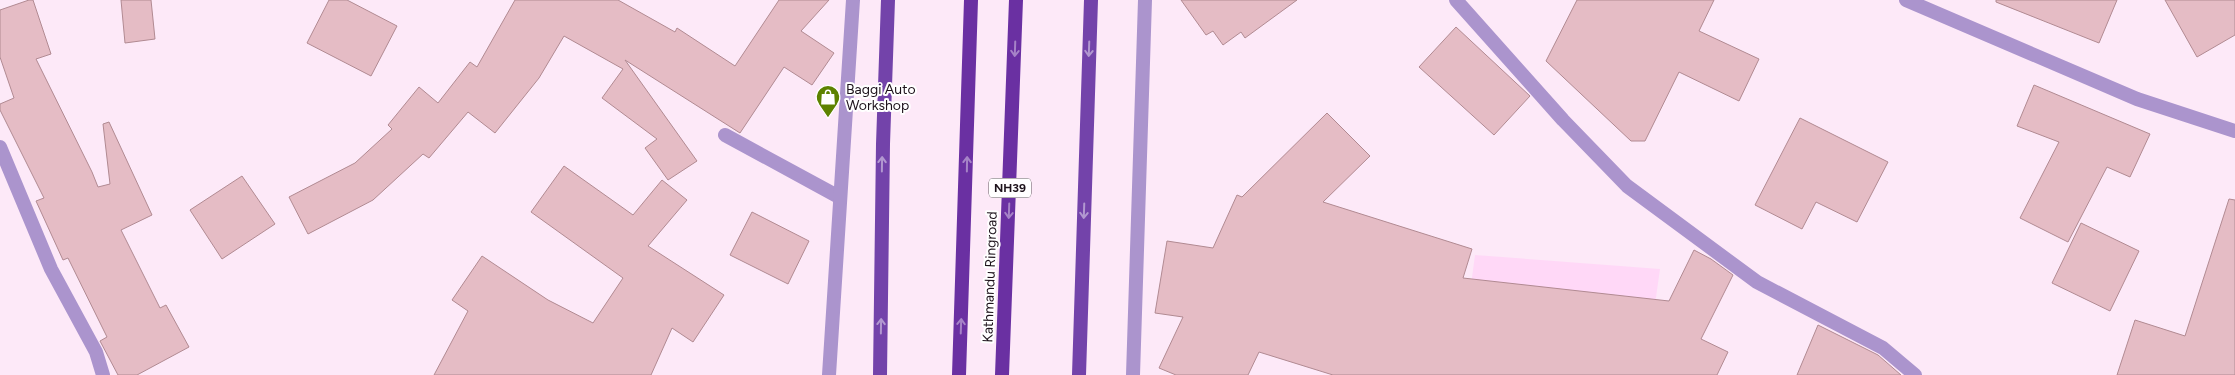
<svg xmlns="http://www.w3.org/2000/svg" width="2235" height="375" font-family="Figtree,sans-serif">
	<rect width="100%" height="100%" fill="#fde9f8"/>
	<path fill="#ffd8f7" d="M1475,255L1660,269L1645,375H1459Z"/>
	<g fill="#e5bcc5" stroke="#b18a92">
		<path d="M29,0H33L51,54L36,59L92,172L98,187L110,184L103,124L109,122L152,215L121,230L160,308L166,305L189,347L137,375H118L100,341L107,337L68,258L63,260L36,201L44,198L0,110V104L14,98L0,57V10Z"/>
		<path d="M121,0H151L155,39L125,43Z"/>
		<path d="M329,0H347L397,26L371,76L307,43Z"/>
		<path d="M515,0H618L675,32L677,28L735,66L779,0H829L801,31L834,53L812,85L784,67L740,133L625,60L697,161L668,180L645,148L657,139L602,98L623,69L564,36L539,78L495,133L468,112L429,158L423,154L373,200L308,234L289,197L355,163L392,129L388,125L419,87L438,103L470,62L477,67Z"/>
		<path d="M1181,0H1297L1245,38L1241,32L1223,45L1213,31L1206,35Z"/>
		<path d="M1577,0H1714L1699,31L1759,59L1739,101L1679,72L1645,141H1631L1546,61Z"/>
		<path d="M1996,0H2117L2099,43L1996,2Z"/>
		<path d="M2165,0H2235V35L2197,57Z"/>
		<path d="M1456,27L1530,96L1494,135L1419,67Z"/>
		<path d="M2034,85L2150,134L2130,177L2107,167L2068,242L2020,218L2059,142L2017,126Z"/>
		<path d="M1327,113L1370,156L1323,202L1472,249L1463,278L1669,301L1694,250L1711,259L1733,275L1701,339L1728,352L1717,375H1333L1259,352L1248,375H1176L1159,368L1183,317L1155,313L1167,241L1213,248L1237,195L1242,197Z"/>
		<path d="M1800,118L1888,162L1857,222L1816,202L1802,229L1755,205Z"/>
		<path d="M564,166L633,215L662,180L687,200L648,246L724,295L693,342L672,328L651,375H434L468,311L452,300L482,256L548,300L593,323L623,278L531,212Z"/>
		<path d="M242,176L275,224L222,259L190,210Z"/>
		<path d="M2229,199L2235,200V375H2117L2135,320L2185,336Z"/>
		<path d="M752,212L809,241L788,284L730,255Z"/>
		<path d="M2081,223L2139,251L2110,311L2052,283Z"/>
		<path d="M1818,325L1878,355L1901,375H1797Z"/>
	</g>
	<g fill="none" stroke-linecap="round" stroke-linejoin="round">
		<path stroke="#ab94cd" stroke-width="14" d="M1133,375L1145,0"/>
		<g stroke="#ab94cd" stroke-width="14">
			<path d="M1456,0L1563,120L1627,186L1757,282L1883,348L1915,375"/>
			<path d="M1906,0L2137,99L2235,131"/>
			<path d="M725,135L839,197"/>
			<path d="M0,147L51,269L96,352L103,375"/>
			<path d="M829,375L853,0"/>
		</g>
		<g stroke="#7343aa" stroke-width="14">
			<path d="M880,375L883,144L888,0"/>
			<path d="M1079,375L1091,0"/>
		</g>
		<g stroke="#6a30a2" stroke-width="14">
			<path d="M959,375L971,0"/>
			<path d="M1002,375L1016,0"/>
		</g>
	</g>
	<defs><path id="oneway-shaft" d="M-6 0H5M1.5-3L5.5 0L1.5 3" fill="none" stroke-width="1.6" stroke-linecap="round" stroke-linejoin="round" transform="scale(1.25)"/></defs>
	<g stroke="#a683c7">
		<use href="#oneway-shaft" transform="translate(1015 49) rotate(92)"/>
		<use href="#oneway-shaft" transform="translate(967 164) rotate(-89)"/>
		<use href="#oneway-shaft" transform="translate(1009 211) rotate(92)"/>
		<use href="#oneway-shaft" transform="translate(961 326) rotate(-88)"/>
	</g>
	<g stroke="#b298d0">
		<use href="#oneway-shaft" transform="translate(1089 49) rotate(92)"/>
		<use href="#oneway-shaft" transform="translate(882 164) rotate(-89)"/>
		<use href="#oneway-shaft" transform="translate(1084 211) rotate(92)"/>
		<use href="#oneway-shaft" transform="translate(881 326) rotate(-89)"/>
	</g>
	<defs>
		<g id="shop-pin" transform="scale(1.25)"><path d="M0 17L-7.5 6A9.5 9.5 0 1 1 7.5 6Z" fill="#5d8200" stroke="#fff"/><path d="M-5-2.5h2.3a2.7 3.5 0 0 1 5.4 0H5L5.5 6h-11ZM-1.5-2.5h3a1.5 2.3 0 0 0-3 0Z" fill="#fff"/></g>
	</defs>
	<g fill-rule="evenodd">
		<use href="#shop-pin" x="828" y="97"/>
	</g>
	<g text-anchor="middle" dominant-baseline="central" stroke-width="4" stroke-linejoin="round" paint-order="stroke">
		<rect fill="#fff" stroke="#61595f" stroke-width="1" x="989" y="178.5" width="42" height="19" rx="4"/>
		<g font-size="12" font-weight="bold" fill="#1d121b">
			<text x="1010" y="188">NH39</text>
		</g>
		<g font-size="14" fill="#1d121b" stroke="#fff" text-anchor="start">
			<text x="846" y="89">Baggi Auto<tspan x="846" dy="16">Workshop</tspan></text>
		</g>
		<g font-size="14" fill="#1d121b" stroke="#fff">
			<text transform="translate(990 277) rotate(-88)">Kathmandu Ringroad</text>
		</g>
	</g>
</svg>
